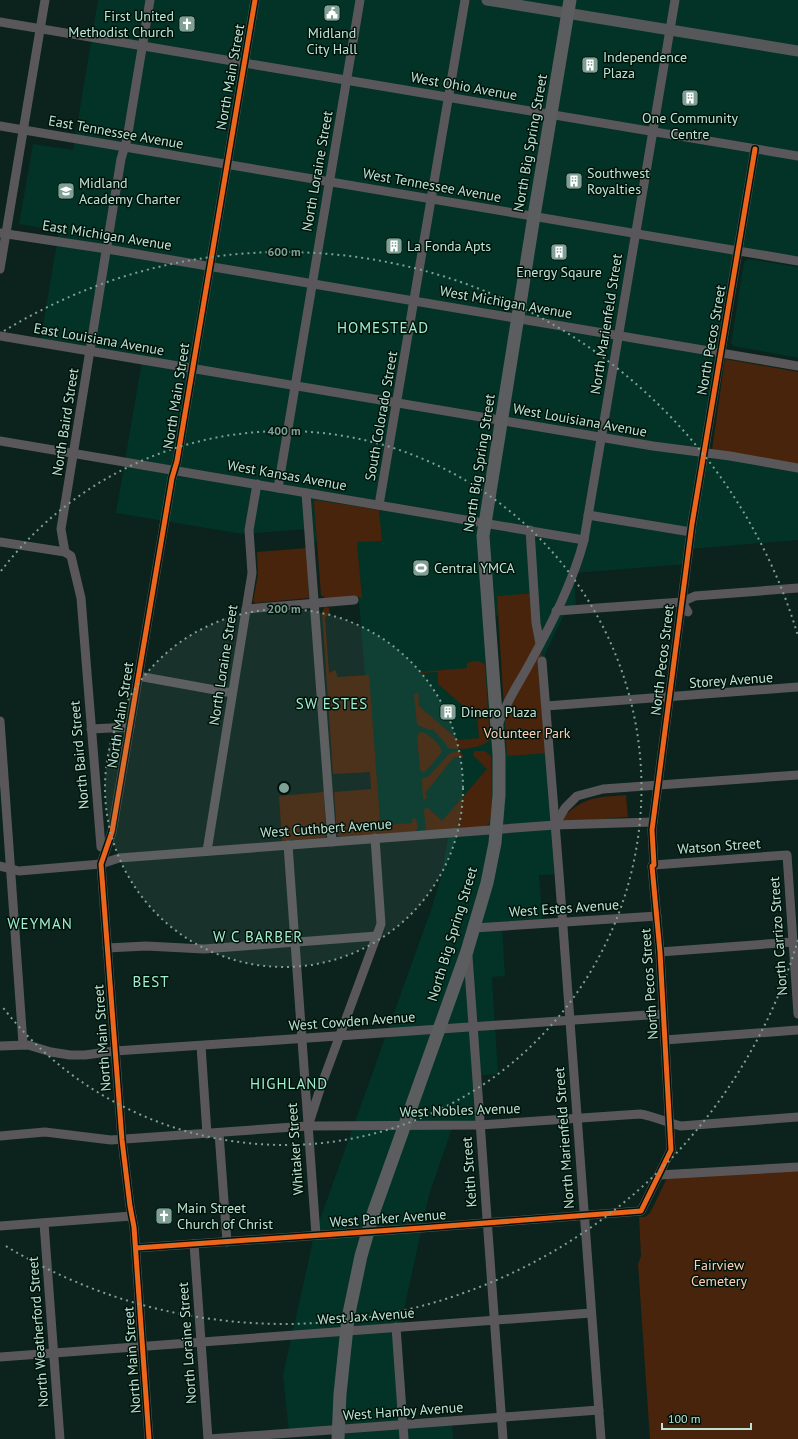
<svg xmlns="http://www.w3.org/2000/svg" width="798" height="1439" font-family="'PT Sans',sans-serif">
	<rect width="100%" height="100%" fill="#0b231c"/>
	<g fill="#023326" fill-rule="evenodd">
		<path d="M98,0H798V262L738,252L703,455L798,471V540L689,549L687,564L574,573L576,608L567,609L545,654L561,874L539,875L543,924L502,927L505,976L492,977L498,1074L477,1076L480,1128H452L429,1195L397,1342L404,1424L452,1421L453,1439H337L338,1430L289,1433L283,1375L314,1236L432,907L441,877L449,833L378,839L354,539L310,542L309,529L242,534L116,513L142,361L40,343L59,231L19,224L33,144L73,150ZM535,613L502,709L489,616Z"/>
		<path d="M748,259L798,267V358L733,346L731,343L744,262Z"/>
	</g>
	<g fill="#47240b">
		<path d="M725,359L798,372V465L712,450Z"/>
		<path d="M315,500L379,510L382,541L357,542L362,599L359,597L326,599L321,595L314,503Z"/>
		<path d="M307,548L309,598L255,603L253,601L258,575L257,552Z"/>
		<path d="M536,593L550,753L507,756L497,596Z"/>
		<path d="M325,607L329,608L330,613L325,617L329,673L335,670L338,677L369,675L380,821L385,820L386,825L412,823L413,818L416,819L418,828L415,832L341,837L337,835L334,792L371,789L370,772L333,774L322,612Z"/>
		<path d="M478,661L483,663L485,665L490,740C480,749 460,750 448,748L446,744L433,729L429,730C425,726 420,728 417,724L414,695L418,692L419,706L458,740L479,738L477,718L438,684V672L421,673L420,672L467,668V664L469,662Z"/>
		<path d="M421,732C428,733 441,745 442,752L425,772H423L420,769L417,737L419,733Z"/>
		<path d="M456,751H459L463,755V757H454L425,793L427,797L425,799H423L422,779L429,776L449,754Z"/>
		<path d="M474,751H485L491,756L492,806L490,822L486,826L426,832L424,809L428,808L442,821L487,769L473,755Z"/>
		<path d="M324,792L326,837L325,838L282,841L279,796Z"/>
		<path d="M626,795L628,817L563,822V817C588,795 595,798 626,795Z"/>
		<path d="M798,1169V1439H650L638,1264L641,1256L639,1217H645L650,1213L667,1178Z"/>
	</g>
	<g fill="none" stroke-linecap="round" stroke-linejoin="round">
		<g stroke="#595759" stroke-width="9">
			<path d="M0,22L798,156"/>
			<path d="M0,126L798,261"/>
			<path d="M0,233L107,249L798,366"/>
			<path d="M0,269L45,0"/>
			<path d="M0,336L653,446L730,456L798,468"/>
			<path d="M0,441L584,540"/>
			<path d="M278,488L360,0"/>
			<path d="M306,493L332,842"/>
			<path d="M379,505L465,0"/>
			<path d="M588,515L691,532"/>
			<path d="M530,530L536,623L540,644"/>
			<path d="M0,542L65,552"/>
			<path d="M682,602L695,596L798,588"/>
			<path d="M246,609L354,600"/>
			<path d="M556,611L682,602L688,612"/>
			<path d="M542,661L559,873L601,1439"/>
			<path d="M138,676L232,693"/>
			<path d="M546,706L798,687"/>
			<path d="M0,721L23,1044"/>
			<path d="M499,723C506,701 520,682 531,661C552,623 573,582 584,540L675,0"/>
			<path d="M91,729L130,727"/>
			<path d="M555,825L565,808L577,796L603,789L798,775"/>
			<path d="M288,845L316,1235"/>
			<path d="M101,847L81,598L71,556L65,552L61,529L121,159L127,139L150,0"/>
			<path d="M207,851L252,573L249,530L257,484"/>
			<path d="M654,865L787,855L798,1014"/>
			<path d="M0,866L19,871L101,864L119,858L555,825L653,822"/>
			<path d="M474,928L657,916"/>
			<path d="M107,948L146,946L204,949L377,936"/>
			<path d="M660,952L793,942"/>
			<path d="M468,956L503,1439"/>
			<path d="M665,1040L798,1030"/>
			<path d="M0,1046L28,1045L51,1052L70,1055H85L115,1051L663,1014"/>
			<path d="M201,1046L207,1134"/>
			<path d="M310,1120L320,1089L381,924L375,838"/>
			<path d="M219,1133L227,1242"/>
			<path d="M0,1136L45,1132L111,1140L308,1126L480,1125L640,1114C654,1116 667,1123 681,1126L798,1117"/>
			<path d="M659,1175L798,1167"/>
			<path d="M44,1223L60,1439"/>
			<path d="M0,1226L132,1216"/>
			<path d="M194,1244L208,1439"/>
			<path d="M136,1248L421,1228L641,1211L671,1150L660,952L652,866L654,865L652,830L692,524L755,149"/>
			<path d="M396,1327L404,1439"/>
			<path d="M0,1357L591,1313"/>
			<path d="M149,1439L134,1227L130,1206L122,1140L101,864L112,832L172,478L177,461L255,0"/>
			<path d="M209,1439L599,1410"/>
		</g>
		<path stroke="#555758" stroke-width="11" d="M487,0L798,51"/>
		<path stroke="#5b5d5e" stroke-width="13" d="M338,1439L340,1394L348,1318L361,1256L374,1211L467,951L487,883L495,843L499,795V755L483,536L534,216L570,0"/>
		<g stroke="#00130b" stroke-width="8">
			<g id="cycleway">
				<path d="M136,1248L421,1228L641,1211L671,1150L660,952L652,866L654,865L652,830L692,524L755,149"/>
				<path d="M149,1439L134,1227L130,1206L122,1140L101,864L112,832L172,478L177,461L255,0"/>
			</g>
		</g>
		<use href="#cycleway" stroke="#eb651d" stroke-width="5"/>
	</g>
	<circle cx="284" cy="788" r="179" fill="#7fa094" fill-opacity=".12"/>
	<g fill="none" stroke="#7fa094" stroke-width="2" stroke-dasharray="2 4">
		<circle cx="284" cy="788" r="179"/>
		<path d="M1 571A357 357 0 1 1 1 1005"/>
		<path d="M798 940A536 536 0 0 1 4 1245M4 331A536 536 0 0 1 798 636"/>
	</g>
	<defs>
		<g id="civic-square" transform="scale(0.9)"><rect x="-9" y="-9" width="18" height="18" rx="4" fill="#7fa094" stroke="#00130b"/><path d="M-.6-6.5H3V-4.5H.6V-3L4-1V1h2V6H-6V1h2V-1L-.6-3ZM-1.2 2.5V6h2.4V2.5Z" fill="#fff"/></g>
		<g id="church-square" transform="scale(0.9)"><rect x="-9" y="-9" width="18" height="18" rx="4" fill="#7fa094" stroke="#00130b"/><path d="M-1.2-6h2.4v3.5h3.3v2.4h-3.3V6h-2.4V-.1h-3.3v-2.4h3.3Z" fill="#fff"/></g>
		<g id="building-square" transform="scale(0.9)"><rect x="-9" y="-9" width="18" height="18" rx="4" fill="#7fa094" stroke="#00130b"/><path d="M-4-6H4V6H1V3H-1V6H-4ZM-2.5-4.3h1.7v1.8h-1.7ZM.8-4.3h1.7v1.8H.8ZM-2.5-1h1.7V.8h-1.7ZM.8-1h1.7V.8H.8Z" fill="#fff"/></g>
		<g id="school-square" transform="scale(0.9)"><rect x="-9" y="-9" width="18" height="18" rx="4" fill="#7fa094" stroke="#00130b"/><path d="M0-5L7-2L0 1L-7-2ZM-4 1L0 2.5L4 1V4Q0 6-4 4Z" fill="#fff"/></g>
		<g id="stadium-square" transform="scale(0.9)"><rect x="-9" y="-9" width="18" height="18" rx="4" fill="#7fa094" stroke="#00130b"/><path d="M0-5a6.5 5 0 1 0 0 10a6.5 5 0 1 0 0-10ZM-3.5-1.8h7v3.6h-7Z" fill="#fff"/></g>
	</defs>
	<g fill-rule="evenodd">
		<use href="#civic-square" x="332" y="13"/>
		<use href="#church-square" x="187" y="24"/>
		<use href="#building-square" x="590" y="65"/>
		<use href="#building-square" x="690" y="98"/>
		<use href="#building-square" x="574" y="181"/>
		<use href="#school-square" x="66" y="191"/>
		<use href="#building-square" x="394" y="246"/>
		<use href="#building-square" x="559" y="252"/>
		<use href="#stadium-square" x="421" y="568"/>
		<use href="#building-square" x="448" y="712"/>
		<use href="#church-square" x="164" y="1216"/>
	</g>
	<g text-anchor="middle" dominant-baseline="central" stroke-width="3" stroke-linejoin="round" paint-order="stroke">
		<g font-size="14" fill="#bee3d4" stroke="#00130b" text-anchor="start">
			<text x="174" y="16" text-anchor="end">First United<tspan x="174" dy="16">Methodist Church</tspan></text>
			<text x="332" y="33" text-anchor="middle">Midland<tspan x="332" dy="16">City Hall</tspan></text>
			<text x="603" y="57">Independence<tspan x="603" dy="16">Plaza</tspan></text>
			<text x="690" y="118" text-anchor="middle">One Community<tspan x="690" dy="16">Centre</tspan></text>
			<text x="587" y="173">Southwest<tspan x="587" dy="16">Royalties</tspan></text>
			<text x="79" y="183">Midland<tspan x="79" dy="16">Academy Charter</tspan></text>
			<text x="407" y="246">La Fonda Apts</text>
			<text x="559" y="272" text-anchor="middle">Energy Sqaure</text>
			<text x="434" y="568">Central YMCA</text>
			<text x="461" y="712">Dinero Plaza</text>
			<text x="177" y="1208">Main Street<tspan x="177" dy="16">Church of Christ</tspan></text>
		</g>
		<g font-size="14" fill="#bee3d4" stroke="#00130b">
			<text transform="translate(230 77) rotate(-80)">North Main Street</text>
			<text transform="translate(464 86) rotate(10)">West Ohio Avenue</text>
			<text transform="translate(116 132) rotate(10)">East Tennessee Avenue</text>
			<text transform="translate(530 143) rotate(-80)">North Big Spring Street</text>
			<text transform="translate(317 171) rotate(-80)">North Loraine Street</text>
			<text transform="translate(432 185) rotate(10)">West Tennessee Avenue</text>
			<text transform="translate(107 235) rotate(9)">East Michigan Avenue</text>
			<text transform="translate(506 302) rotate(10)">West Michigan Avenue</text>
			<text transform="translate(606 324) rotate(-81)">North Marienfeld Street</text>
			<text transform="translate(99 339) rotate(10)">East Louisiana Avenue</text>
			<text transform="translate(711 340) rotate(-80)">North Pecos Street</text>
			<text transform="translate(176 396) rotate(-81)">North Main Street</text>
			<text transform="translate(381 416) rotate(-80)">South Colorado Street</text>
			<text transform="translate(580 420) rotate(10)">West Louisiana Avenue</text>
			<text transform="translate(65 422) rotate(-81)">North Baird Street</text>
			<text transform="translate(479 463) rotate(-81)">North Big Spring Street</text>
			<text transform="translate(287 475) rotate(10)">West Kansas Avenue</text>
			<text transform="translate(662 660) rotate(-83)">North Pecos Street</text>
			<text transform="translate(223 665) rotate(-81)">North Loraine Street</text>
			<text transform="translate(731 680) rotate(-4)">Storey Avenue</text>
			<text transform="translate(120 715) rotate(-81)">North Main Street</text>
			<text transform="translate(79 755) rotate(-95)">North Baird Street</text>
			<text transform="translate(326 828) rotate(-4)">West Cuthbert Avenue</text>
			<text transform="translate(719 846) rotate(-4)">Watson Street</text>
			<text transform="translate(564 908) rotate(-4)">West Estes Avenue</text>
			<text transform="translate(452 934) rotate(-73)">North Big Spring Street</text>
			<text transform="translate(778 936) rotate(-94)">North Carrizo Street</text>
			<text transform="translate(649 984) rotate(-94)">North Pecos Street</text>
			<text transform="translate(352 1021) rotate(-4)">West Cowden Avenue</text>
			<text transform="translate(102 1038) rotate(-94)">North Main Street</text>
			<text transform="translate(460 1110) rotate(-2)">West Nobles Avenue</text>
			<text transform="translate(564 1138) rotate(-94)">North Marienfeld Street</text>
			<text transform="translate(295 1149) rotate(-94)">Whitaker Street</text>
			<text transform="translate(469 1172) rotate(-94)">Keith Street</text>
			<text transform="translate(388 1218) rotate(-4)">West Parker Avenue</text>
			<text transform="translate(366 1316) rotate(-4)">West Jax Avenue</text>
			<text transform="translate(38 1332) rotate(-94)">North Weatherford Street</text>
			<text transform="translate(187 1343) rotate(-94)">North Loraine Street</text>
			<text transform="translate(132 1360) rotate(-94)">North Main Street</text>
			<text transform="translate(403 1411) rotate(-4)">West Hamby Avenue</text>
		</g>
		<g font-size="14" fill="#fcd0b9" stroke="#00130b">
			<text x="527" y="733">Volunteer Park</text>
			<text x="719" y="1265">Fairview<tspan x="719" dy="16">Cemetery</tspan></text>
		</g>
		<g font-size="15" letter-spacing="1" fill="#a2efd2" stroke="#00130b">
			<text x="383" y="327">HOMESTEAD</text>
			<text x="332" y="703">SW ESTES</text>
			<text x="40" y="923">WEYMAN</text>
			<text x="258" y="936">W C BARBER</text>
			<text x="151" y="981">BEST</text>
			<text x="289" y="1083">HIGHLAND</text>
		</g>
	</g>
	<circle cx="284" cy="788" r="6" fill="#7fa094" stroke="#00130b" stroke-width="2"/>
	<g font-size="12" text-anchor="middle" font-weight="bold" fill="#7fa094" stroke="#00130b" stroke-width="3" stroke-linejoin="round" paint-order="stroke">
		<text x="284" y="256">600 m</text>
		<text x="284" y="435">400 m</text>
		<text x="284" y="613">200 m</text>
	</g>
	<path d="M662 1423v6h89v-6" fill="none" stroke="#bee3d4" stroke-width="2"/>
	<text x="668" y="1423" font-size="12" fill="#bee3d4" stroke="#00130b" stroke-width="3" paint-order="stroke">100 m</text>
</svg>
